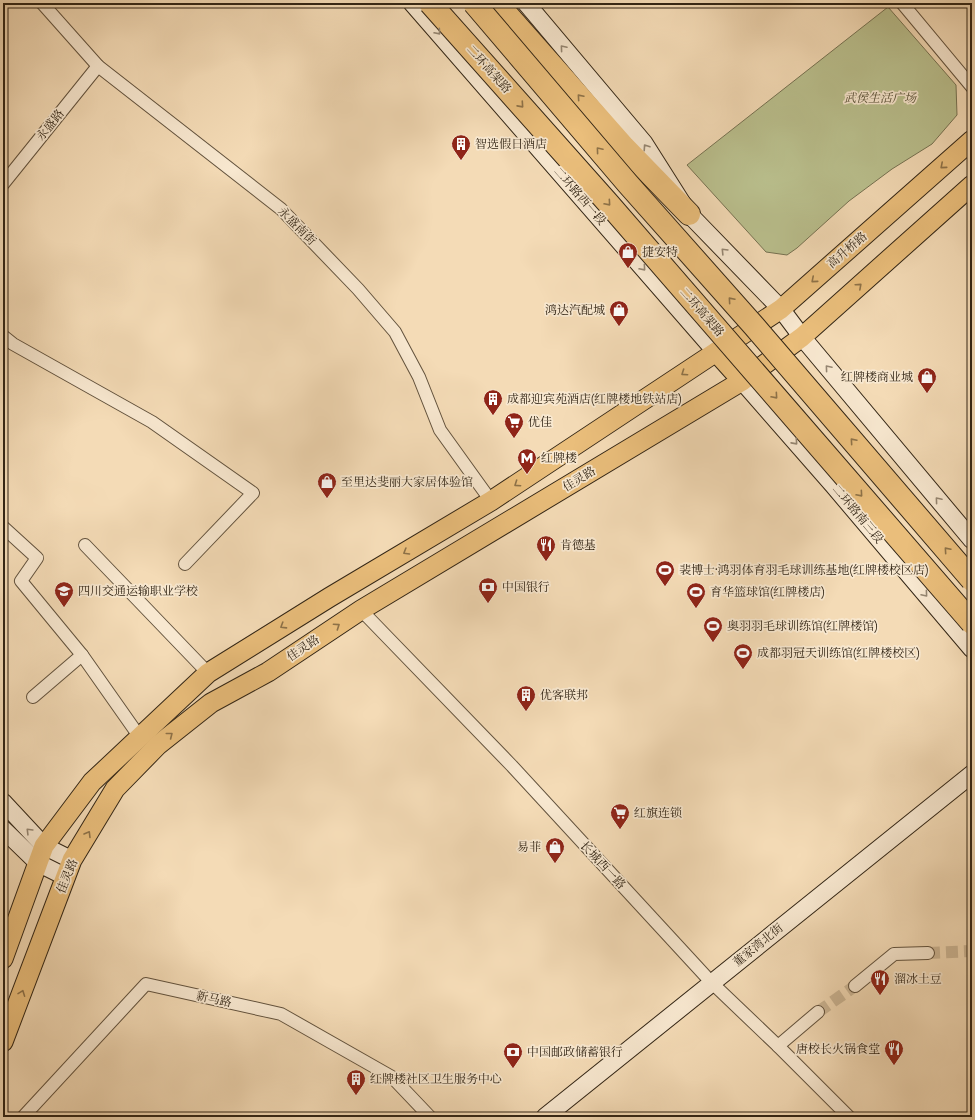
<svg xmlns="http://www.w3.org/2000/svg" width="975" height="1120" font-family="'IM FELL Great Primer','Noto Serif SC',serif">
	<rect width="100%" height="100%" fill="#f4dbb6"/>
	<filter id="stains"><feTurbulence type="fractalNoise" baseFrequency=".005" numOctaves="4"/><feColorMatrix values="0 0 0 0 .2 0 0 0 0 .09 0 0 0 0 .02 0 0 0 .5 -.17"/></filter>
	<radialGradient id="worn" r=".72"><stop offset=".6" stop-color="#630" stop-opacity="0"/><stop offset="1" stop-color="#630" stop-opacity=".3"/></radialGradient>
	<path fill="#bac08e" stroke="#767252" d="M888,7L956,85L957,115L932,144L892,169L849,201L797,248L787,255L766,252L687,165Z"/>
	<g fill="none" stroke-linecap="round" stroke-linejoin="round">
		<g stroke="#cdb796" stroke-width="12" stroke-dasharray="12 6" stroke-linecap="butt">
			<path d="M928,953L972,951"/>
			<path d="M818,1012L855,986"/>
		</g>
		<g stroke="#62523d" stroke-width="14">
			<g id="street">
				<path d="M42,3L98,66L281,209L358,289L395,332L419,377L440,430L491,501"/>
				<path d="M902,3L972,87"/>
				<path d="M3,184L98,66"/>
				<path d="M3,336L13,344L152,422L253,493L185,564"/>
				<path d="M3,527L37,558L21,581L82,655L139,736"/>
				<path d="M85,545L208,673"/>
				<path d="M361,610L512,766L711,982L778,1046L849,1117"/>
				<path d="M33,697L82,655"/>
				<path d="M855,986L894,954L928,953"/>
				<path d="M778,1046L818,1012"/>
				<path d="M23,1117L146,984L281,1014L392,1077L430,1117"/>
			</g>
		</g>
		<g stroke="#322515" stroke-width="19">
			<g id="secondary">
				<path d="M412,3L716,352"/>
				<path d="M526,3L644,143L689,214L781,309L802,337L972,540"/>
				<path d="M742,381L833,485L972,649"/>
				<path d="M3,802L44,846L72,860"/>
				<path d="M3,829L38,863L66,877"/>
				<path d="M545,1117L972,774"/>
			</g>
		</g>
		<g stroke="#322515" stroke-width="21">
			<g id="primary">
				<path d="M716,352L742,381"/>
				<path d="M3,959L44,846L92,782L208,673L330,597L491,501L781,309L972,140"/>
				<path d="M3,1042L72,860L115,789L158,745L211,703L268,672L361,610L742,381L802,337L972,185"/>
			</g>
		</g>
		<g stroke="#322515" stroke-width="24">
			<path id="highway" d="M497,3L624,147L689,214"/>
		</g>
		<use href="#street" stroke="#f8e8d0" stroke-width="12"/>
		<use href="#secondary" stroke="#f8e8d0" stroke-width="17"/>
		<use href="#primary" stroke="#eabe7b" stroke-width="19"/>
		<use href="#highway" stroke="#eabe7b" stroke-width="22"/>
		<g stroke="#322515" stroke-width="24" stroke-linecap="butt">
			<g id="highway-bridge">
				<path d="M430,3L608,203L972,623"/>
				<path d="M474,3L628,184L754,326L972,580"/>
			</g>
		</g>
		<use href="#highway-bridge" stroke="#eabe7b" stroke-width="22"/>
	</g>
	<defs><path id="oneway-chevron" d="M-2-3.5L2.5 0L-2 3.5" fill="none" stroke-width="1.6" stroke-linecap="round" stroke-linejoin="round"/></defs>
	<g stroke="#958672">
		<use href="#oneway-chevron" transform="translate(438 32) rotate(49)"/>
		<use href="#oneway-chevron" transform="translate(563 48) rotate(-130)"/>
		<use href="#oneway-chevron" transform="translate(646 147) rotate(-124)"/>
		<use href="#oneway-chevron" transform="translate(724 251) rotate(-134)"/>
		<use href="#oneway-chevron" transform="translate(643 268) rotate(49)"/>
		<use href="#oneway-chevron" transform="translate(828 368) rotate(-130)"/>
		<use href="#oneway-chevron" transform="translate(795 442) rotate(48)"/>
		<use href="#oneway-chevron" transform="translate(938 500) rotate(-130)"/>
		<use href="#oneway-chevron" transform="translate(925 594) rotate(50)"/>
		<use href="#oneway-chevron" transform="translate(29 831) rotate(-135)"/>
	</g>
	<g stroke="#8e7248">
		<use href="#oneway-chevron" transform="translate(580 97) rotate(-131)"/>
		<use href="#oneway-chevron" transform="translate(521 105) rotate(48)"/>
		<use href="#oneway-chevron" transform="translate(599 150) rotate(-130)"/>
		<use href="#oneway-chevron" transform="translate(943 166) rotate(139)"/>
		<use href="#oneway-chevron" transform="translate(608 203) rotate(49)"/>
		<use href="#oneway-chevron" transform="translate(814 280) rotate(139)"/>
		<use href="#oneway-chevron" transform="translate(859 286) rotate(-42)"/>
		<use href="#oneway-chevron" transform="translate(731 300) rotate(-131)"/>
		<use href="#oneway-chevron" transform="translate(684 373) rotate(146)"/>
		<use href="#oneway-chevron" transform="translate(775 396) rotate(49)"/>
		<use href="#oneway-chevron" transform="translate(853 441) rotate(-131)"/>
		<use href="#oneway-chevron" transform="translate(517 484) rotate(146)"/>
		<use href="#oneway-chevron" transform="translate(860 494) rotate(49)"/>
		<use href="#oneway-chevron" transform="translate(947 550) rotate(-131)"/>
		<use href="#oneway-chevron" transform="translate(406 552) rotate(149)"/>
		<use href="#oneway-chevron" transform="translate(283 626) rotate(148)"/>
		<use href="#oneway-chevron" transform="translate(337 626) rotate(-34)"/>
		<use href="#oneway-chevron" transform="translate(170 735) rotate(-38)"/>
		<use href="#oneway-chevron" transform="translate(88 834) rotate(-59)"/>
		<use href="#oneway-chevron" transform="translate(22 993) rotate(-69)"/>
	</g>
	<defs>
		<g id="building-pin" transform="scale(1)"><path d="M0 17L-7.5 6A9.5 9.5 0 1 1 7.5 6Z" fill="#8f2418" stroke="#f8e8d0"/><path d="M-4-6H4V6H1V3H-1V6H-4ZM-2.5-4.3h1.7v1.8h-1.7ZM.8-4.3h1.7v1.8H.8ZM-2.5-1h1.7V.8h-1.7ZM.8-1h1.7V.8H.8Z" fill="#fff"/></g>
		<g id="shop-pin" transform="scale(1)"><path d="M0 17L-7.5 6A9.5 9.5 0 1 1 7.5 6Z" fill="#8f2418" stroke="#f8e8d0"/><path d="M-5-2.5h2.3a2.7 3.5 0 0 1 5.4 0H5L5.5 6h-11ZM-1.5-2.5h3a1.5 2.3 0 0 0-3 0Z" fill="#fff"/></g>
		<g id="supermarket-pin" transform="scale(1)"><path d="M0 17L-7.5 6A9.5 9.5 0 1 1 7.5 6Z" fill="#8f2418" stroke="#f8e8d0"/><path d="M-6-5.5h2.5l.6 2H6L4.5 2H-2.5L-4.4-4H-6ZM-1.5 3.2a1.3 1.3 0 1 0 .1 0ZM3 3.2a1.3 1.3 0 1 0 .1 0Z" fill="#fff"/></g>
		<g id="metro-pin" transform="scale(1)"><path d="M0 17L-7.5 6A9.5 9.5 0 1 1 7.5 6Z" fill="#8f2418" stroke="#f8e8d0"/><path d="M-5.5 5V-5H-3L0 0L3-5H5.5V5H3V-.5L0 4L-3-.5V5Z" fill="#fff"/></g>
		<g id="restaurant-pin" transform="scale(1)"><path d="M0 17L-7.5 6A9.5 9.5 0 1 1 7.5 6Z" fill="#8f2418" stroke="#f8e8d0"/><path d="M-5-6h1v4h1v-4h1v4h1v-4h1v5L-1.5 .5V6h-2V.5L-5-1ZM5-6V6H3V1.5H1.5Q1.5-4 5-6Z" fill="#fff"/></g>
		<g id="stadium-pin" transform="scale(1)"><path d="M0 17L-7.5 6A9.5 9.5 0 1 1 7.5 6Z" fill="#8f2418" stroke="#f8e8d0"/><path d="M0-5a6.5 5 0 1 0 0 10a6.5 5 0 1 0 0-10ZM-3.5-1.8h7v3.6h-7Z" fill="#fff"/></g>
		<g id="bank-pin" transform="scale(1)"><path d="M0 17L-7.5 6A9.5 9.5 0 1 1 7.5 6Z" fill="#8f2418" stroke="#f8e8d0"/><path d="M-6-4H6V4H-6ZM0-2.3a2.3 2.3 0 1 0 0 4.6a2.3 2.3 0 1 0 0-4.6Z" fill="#fff"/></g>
		<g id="school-pin" transform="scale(1)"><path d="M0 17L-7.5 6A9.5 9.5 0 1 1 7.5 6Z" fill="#8f2418" stroke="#f8e8d0"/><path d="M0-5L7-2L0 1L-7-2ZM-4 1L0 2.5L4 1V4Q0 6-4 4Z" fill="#fff"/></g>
	</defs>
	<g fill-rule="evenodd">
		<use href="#building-pin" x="461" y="144"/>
		<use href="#shop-pin" x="628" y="252"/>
		<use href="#shop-pin" x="619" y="310"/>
		<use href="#shop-pin" x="927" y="377"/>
		<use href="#building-pin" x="493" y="399"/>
		<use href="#supermarket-pin" x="514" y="422"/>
		<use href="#metro-pin" x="527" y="458"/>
		<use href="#shop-pin" x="327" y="482"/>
		<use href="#restaurant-pin" x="546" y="545"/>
		<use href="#stadium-pin" x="665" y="570"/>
		<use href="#bank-pin" x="488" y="587"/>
		<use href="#school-pin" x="64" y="591"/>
		<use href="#stadium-pin" x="696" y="592"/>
		<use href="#stadium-pin" x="713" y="626"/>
		<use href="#stadium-pin" x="743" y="653"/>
		<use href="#building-pin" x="526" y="695"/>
		<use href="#supermarket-pin" x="620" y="813"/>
		<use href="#shop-pin" x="555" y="847"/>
		<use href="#restaurant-pin" x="880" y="979"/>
		<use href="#restaurant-pin" x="894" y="1049"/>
		<use href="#bank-pin" x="513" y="1052"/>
		<use href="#building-pin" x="356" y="1079"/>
	</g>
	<g text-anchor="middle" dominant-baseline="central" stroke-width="3.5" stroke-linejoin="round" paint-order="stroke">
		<g font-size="12" fill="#322515" stroke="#f8e8d0">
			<text transform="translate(489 69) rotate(48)">二环高架路</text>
			<text transform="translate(50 125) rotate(-51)">永盛路</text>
			<text transform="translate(580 196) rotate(49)">二环路西一段</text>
			<text transform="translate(297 226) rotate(45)">永盛南街</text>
			<text transform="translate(847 250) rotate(-41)">高升桥路</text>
			<text transform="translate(702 312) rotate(49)">二环高架路</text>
			<text transform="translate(579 479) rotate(-31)">佳灵路</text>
			<text transform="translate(858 514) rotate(50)">二环路南三段</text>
			<text transform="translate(303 648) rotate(-34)">佳灵路</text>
			<text transform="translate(603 865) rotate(47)">长城西一路</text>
			<text transform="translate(67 876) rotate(-68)">佳灵路</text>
			<text transform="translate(758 945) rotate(-39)">董家湾北街</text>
			<text transform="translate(214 999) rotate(12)">新马路</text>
		</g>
		<g font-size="12" font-style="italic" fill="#544c33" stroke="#f8e8d0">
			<text x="880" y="98">武侯生活广场</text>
		</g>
		<g font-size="12" fill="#322515" stroke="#f8e8d0" text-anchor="start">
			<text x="475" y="144">智选假日酒店</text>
			<text x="642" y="252">捷安特</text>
			<text x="605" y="310" text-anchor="end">鸿达汽配城</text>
			<text x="913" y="377" text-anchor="end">红牌楼商业城</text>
			<text x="507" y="399">成都迎宾苑酒店(红牌楼地铁站店)</text>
			<text x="528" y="422">优佳</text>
			<text x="541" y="458">红牌楼</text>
			<text x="341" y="482">至里达斐丽大家居体验馆</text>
			<text x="560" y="545">肯德基</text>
			<text x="679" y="570">裴博士·鸿羽体育羽毛球训练基地(红牌楼校区店)</text>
			<text x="502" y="587">中国银行</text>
			<text x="78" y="591">四川交通运输职业学校</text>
			<text x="710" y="592">育华篮球馆(红牌楼店)</text>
			<text x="727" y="626">奥羽羽毛球训练馆(红牌楼馆)</text>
			<text x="757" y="653">成都羽冠天训练馆(红牌楼校区)</text>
			<text x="540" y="695">优客联邦</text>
			<text x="634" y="813">红旗连锁</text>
			<text x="541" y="847" text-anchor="end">易菲</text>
			<text x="894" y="979">溜冰土豆</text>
			<text x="880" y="1049" text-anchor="end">唐校长火锅食堂</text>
			<text x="527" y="1052">中国邮政储蓄银行</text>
			<text x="370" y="1079">红牌楼社区卫生服务中心</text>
		</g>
	</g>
	<rect width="975" height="1120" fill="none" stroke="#f4dbb6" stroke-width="16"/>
	<rect x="4" y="4" width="967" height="1112" fill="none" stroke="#322515" stroke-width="2"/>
	<rect x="8" y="8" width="959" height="1104" fill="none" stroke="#322515"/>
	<rect width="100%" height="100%" filter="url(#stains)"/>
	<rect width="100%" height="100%" fill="url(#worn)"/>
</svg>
